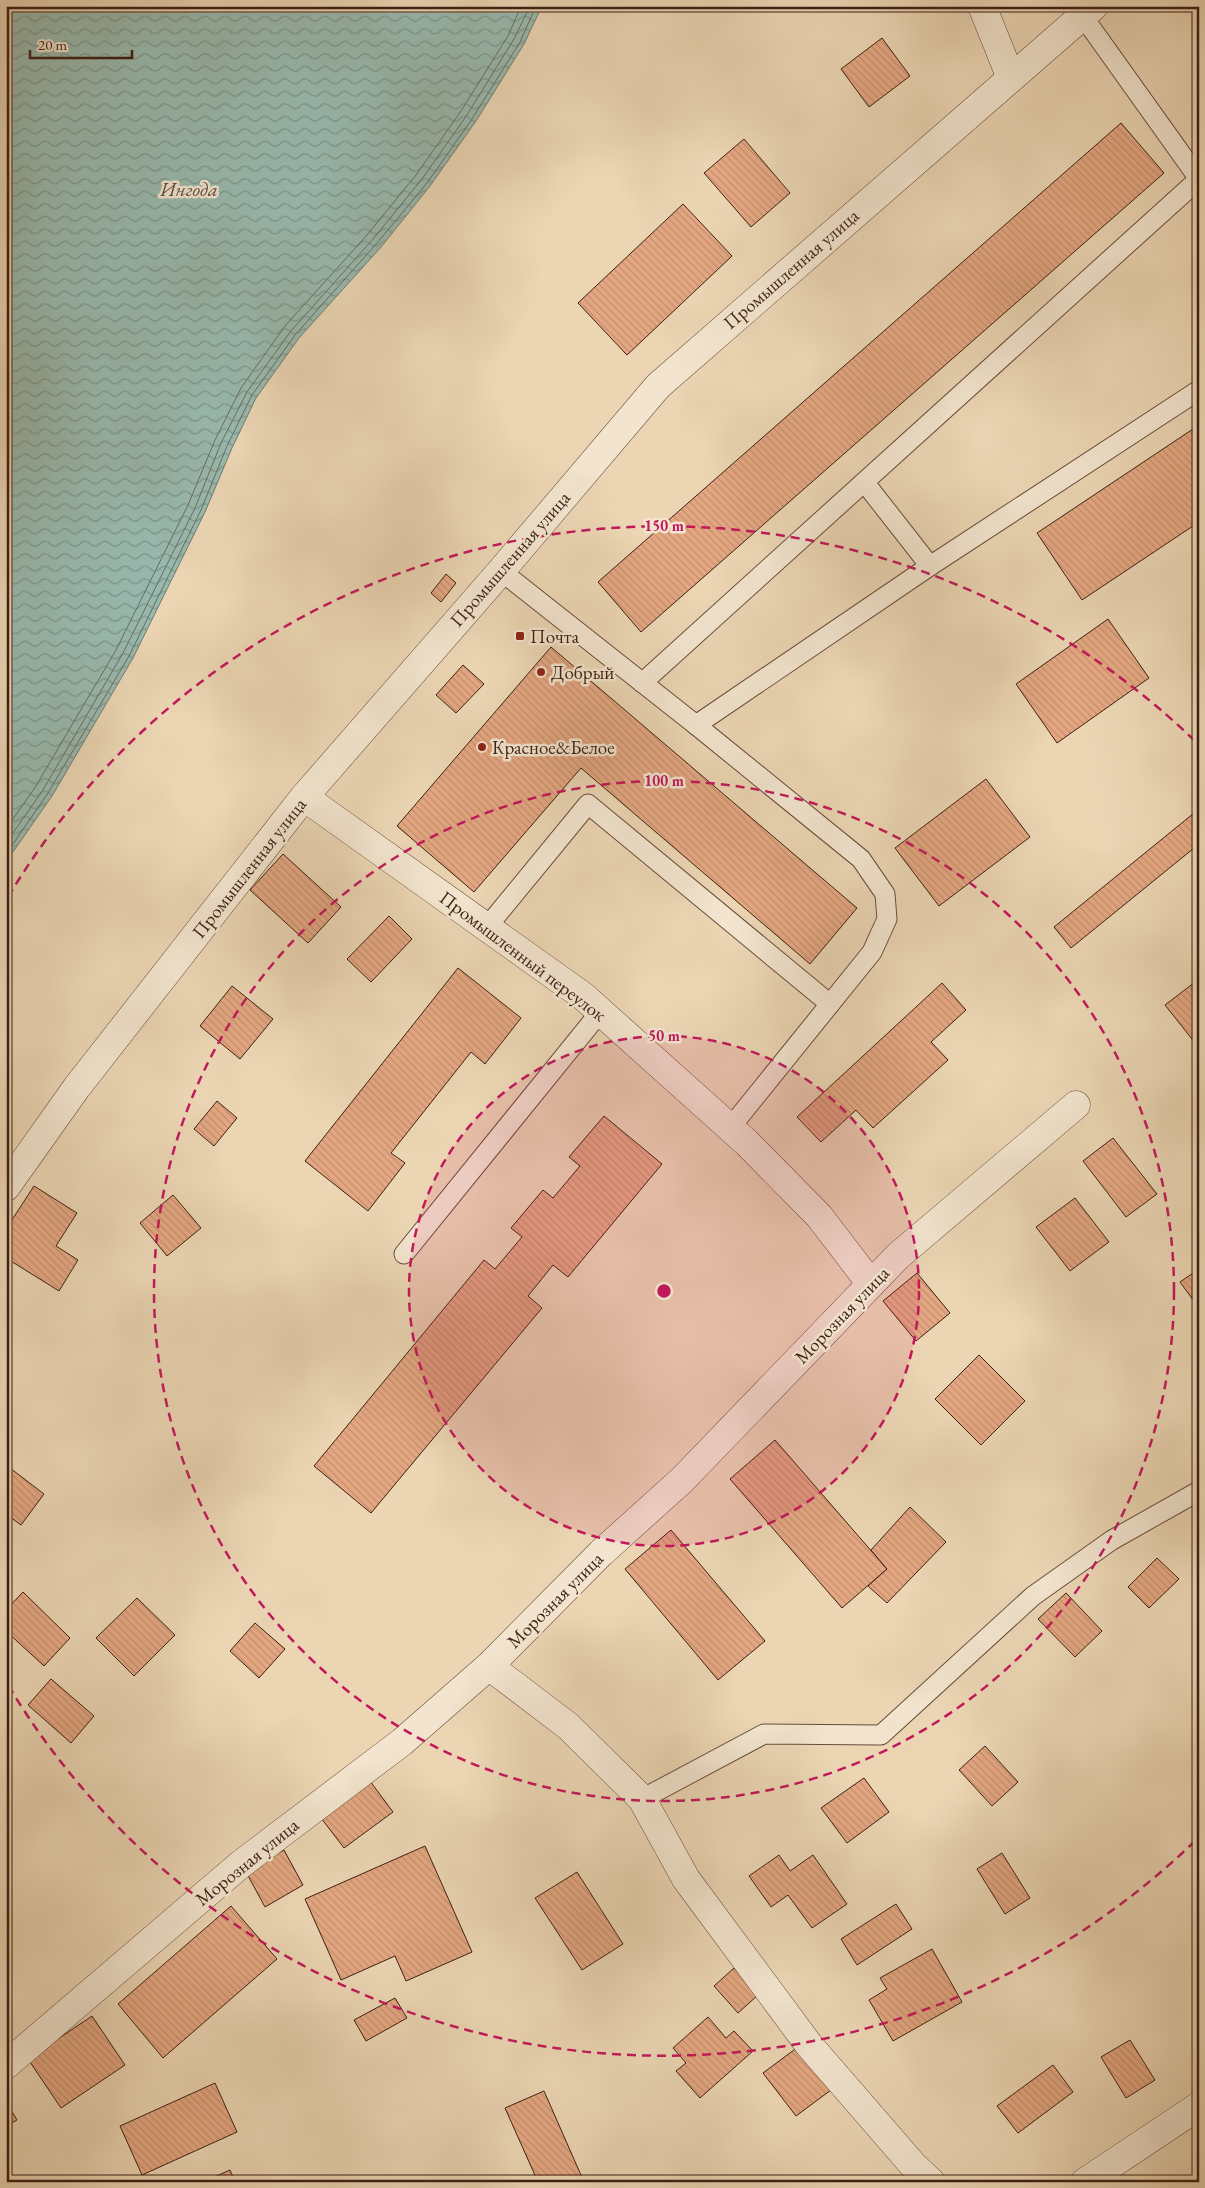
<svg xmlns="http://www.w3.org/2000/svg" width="1205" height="2188" font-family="'EB Garamond',serif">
	<defs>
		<pattern id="water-waves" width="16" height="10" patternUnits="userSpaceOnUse" patternTransform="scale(1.25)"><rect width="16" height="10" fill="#98b9ae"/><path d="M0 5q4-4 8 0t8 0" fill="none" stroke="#7d968c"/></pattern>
		<pattern id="building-back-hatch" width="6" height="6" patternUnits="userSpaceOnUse" patternTransform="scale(1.25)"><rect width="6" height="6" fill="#e4a781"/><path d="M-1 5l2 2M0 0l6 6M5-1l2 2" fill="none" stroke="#c48f6f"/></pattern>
	</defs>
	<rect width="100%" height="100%" fill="#ebd5b3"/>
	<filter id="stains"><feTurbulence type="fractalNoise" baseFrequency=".004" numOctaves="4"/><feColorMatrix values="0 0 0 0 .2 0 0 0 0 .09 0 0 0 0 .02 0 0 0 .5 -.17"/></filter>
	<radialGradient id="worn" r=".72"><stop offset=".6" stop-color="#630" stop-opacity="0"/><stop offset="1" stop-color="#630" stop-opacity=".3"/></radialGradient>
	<path fill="url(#water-waves)" stroke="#747b70" d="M6,6H542L524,44L476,121L430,186L381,247L299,338L256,398L232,448L205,512L133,658L52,796L6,862Z"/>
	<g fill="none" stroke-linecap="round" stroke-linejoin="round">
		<g stroke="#6a6c60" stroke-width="1">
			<path d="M6,829L36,786L116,650L188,505L215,440L241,388L285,326L367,235L416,175L461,111L508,36L521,6"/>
			<path d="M6,843L43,790L123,653L195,508L221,443L247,392L291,331L373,239L422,179L467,115L514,39L530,6"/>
			<path d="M6,854L48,793L129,656L201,510L227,446L252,395L295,335L377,243L427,183L472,119L520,42L536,6"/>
		</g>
	</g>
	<g fill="url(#building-back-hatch)" stroke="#3d1f13">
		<path d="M882,38L910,76L869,107L841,69Z"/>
		<path d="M1121,123L1164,173L641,632L598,582Z"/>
		<path d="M744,139L790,193L751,227L704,173Z"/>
		<path d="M683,204L732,256L627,355L578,303Z"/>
		<path d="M1199,425V522L1082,600L1037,533Z"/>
		<path d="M446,574L456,583L441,602L431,593Z"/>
		<path d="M1108,619L1149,678L1057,743L1016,684Z"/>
		<path d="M551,647L857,908L810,964L581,768L474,892L397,826Z"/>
		<path d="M463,665L484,684L456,713L436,695Z"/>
		<path d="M986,779L1030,837L939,906L895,848Z"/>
		<path d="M1199,809V844L1071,948L1054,927Z"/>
		<path d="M283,854L341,907L308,943L250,890Z"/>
		<path d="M389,916L412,939L371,982L347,959Z"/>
		<path d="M458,968L521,1018L485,1064L471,1052L391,1153L405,1163L368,1211L305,1161Z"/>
		<path d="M1199,979V1048L1165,1005Z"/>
		<path d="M942,983L966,1010L931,1042L948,1060L873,1128L856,1110L821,1142L797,1117Z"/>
		<path d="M232,986L273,1019L240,1059L200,1026Z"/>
		<path d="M217,1101L237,1118L214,1146L194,1129Z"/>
		<path d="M604,1116L662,1164L568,1277L553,1265L528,1296L542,1308L371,1513L314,1466L484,1260L495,1269L522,1237L511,1228L543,1190L553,1198L580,1166L569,1157Z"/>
		<path d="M1113,1138L1157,1194L1126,1217L1083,1161Z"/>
		<path d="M34,1186L77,1213L56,1246L78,1260L59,1291L6,1258V1229Z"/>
		<path d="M173,1195L201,1228L167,1256L140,1223Z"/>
		<path d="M1075,1198L1109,1242L1070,1271L1036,1227Z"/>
		<path d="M1199,1269V1308L1180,1282Z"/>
		<path d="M917,1273L950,1313L916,1341L883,1301Z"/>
		<path d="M979,1355L1025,1401L981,1445L935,1399Z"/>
		<path d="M775,1440L887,1569L842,1608L730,1479Z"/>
		<path d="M6,1465L44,1494L21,1525L6,1514Z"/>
		<path d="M910,1507L946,1542L887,1603L868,1586L887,1569L871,1550Z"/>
		<path d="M671,1530L765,1641L718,1680L625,1569Z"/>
		<path d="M1157,1558L1179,1579L1149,1608L1128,1587Z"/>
		<path d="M23,1592L70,1638L44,1666L6,1631V1610Z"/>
		<path d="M1066,1593L1102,1631L1075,1657L1038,1619Z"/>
		<path d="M137,1598L175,1635L134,1676L96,1638Z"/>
		<path d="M255,1623L285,1649L259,1678L230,1651Z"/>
		<path d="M51,1679L94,1716L71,1743L28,1705Z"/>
		<path d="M985,1746L1018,1782L992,1806L959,1770Z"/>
		<path d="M367,1777L393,1812L344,1848L318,1814Z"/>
		<path d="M864,1778L889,1812L847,1843L821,1808Z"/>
		<path d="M425,1846L472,1952L406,1981L395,1956L341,1980L305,1899Z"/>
		<path d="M284,1850L303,1885L265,1907L246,1872Z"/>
		<path d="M1002,1853L1030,1898L1005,1914L977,1869Z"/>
		<path d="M779,1855L790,1871L813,1855L847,1904L812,1928L788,1895L771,1907L749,1876Z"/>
		<path d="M577,1872L623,1944L582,1970L535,1898Z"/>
		<path d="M896,1904L912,1929L857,1965L841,1939Z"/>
		<path d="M231,1906L277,1959L163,2058L118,2004Z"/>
		<path d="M932,1949L962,2002L893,2041L869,2000L887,1989L880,1978Z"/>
		<path d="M734,1968L758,1995L738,2013L714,1986Z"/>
		<path d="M395,1998L407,2018L366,2041L354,2020Z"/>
		<path d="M92,2016L125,2065L61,2108L28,2059Z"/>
		<path d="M708,2017L726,2038L734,2031L753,2051L700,2098L676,2071L686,2063L673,2048Z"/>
		<path d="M1130,2040L1155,2080L1126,2098L1101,2057Z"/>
		<path d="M798,2047L831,2090L796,2116L763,2073Z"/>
		<path d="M1053,2065L1073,2092L1018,2133L997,2106Z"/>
		<path d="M215,2083L237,2132L142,2175L120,2126Z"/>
		<path d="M544,2091L584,2182H538L505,2108Z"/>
		<path d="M6,2101L17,2120L6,2126Z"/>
		<path d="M230,2170L235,2182H203Z"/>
	</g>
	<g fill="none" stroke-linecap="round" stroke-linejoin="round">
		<g stroke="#684c3b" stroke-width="21">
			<g id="lane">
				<path d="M865,483L930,566"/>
				<path d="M501,571L696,725L930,566L1199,390"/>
				<path d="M642,683L1199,179L1082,15"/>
				<path d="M696,725L861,859L885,894L887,919L872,952L730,1128"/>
				<path d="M487,927L588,804L830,1004"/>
				<path d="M404,1254L601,1011"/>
				<path d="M642,1799L764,1734L881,1735L1033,1596L1112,1540L1199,1491"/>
			</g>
		</g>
		<g stroke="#684c3b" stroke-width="29">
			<g id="street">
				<path d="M982,6L1011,78"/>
				<path d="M304,797L583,996L747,1143L819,1216L871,1284"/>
				<path d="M6,1187L77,1087L304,797L501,571L658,386L1094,6"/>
				<path d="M489,1666L568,1726L642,1799L686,1879L809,2045L913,2165L931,2182"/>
				<path d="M6,2065L241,1864L402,1742L489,1666L601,1553L682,1480L898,1256L1076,1105"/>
				<path d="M1085,2182L1199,2106"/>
			</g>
		</g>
		<use href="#lane" stroke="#f2e4ce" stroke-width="19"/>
		<use href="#street" stroke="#f2e4ce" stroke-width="28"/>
	</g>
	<circle cx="664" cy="1291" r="255" fill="#c2185b" fill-opacity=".12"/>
	<g fill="none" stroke="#c2185b" stroke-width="2.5" stroke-dasharray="9 6">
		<circle cx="664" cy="1291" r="255"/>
		<circle cx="664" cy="1291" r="510"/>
		<path d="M1195 1841A765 765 0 0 1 8 1685M8 897A765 765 0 0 1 1195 741"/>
	</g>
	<g fill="#8f2418" stroke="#f2e4ce" stroke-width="2">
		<rect x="515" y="631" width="10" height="10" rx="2.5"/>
		<circle cx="541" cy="672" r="5"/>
		<circle cx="482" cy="747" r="5"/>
	</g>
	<g text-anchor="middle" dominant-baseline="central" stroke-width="5" stroke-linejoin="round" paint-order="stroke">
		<g font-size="19" fill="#3d1f13" stroke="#f2e4ce">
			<text transform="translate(791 269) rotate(-41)">Промышленная улица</text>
			<text transform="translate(510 559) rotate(-49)">Промышленная улица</text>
			<text transform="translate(249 868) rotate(-52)">Промышленная улица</text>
			<text transform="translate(523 956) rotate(37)">Промышленный переулок</text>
			<text transform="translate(842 1315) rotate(-46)">Морозная улица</text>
			<text transform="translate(555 1600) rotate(-45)">Морозная улица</text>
			<text transform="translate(247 1862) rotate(-39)">Морозная улица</text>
		</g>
		<g font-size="19" fill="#3d1f13" stroke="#f2e4ce" text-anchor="start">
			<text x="530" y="636">Почта</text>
			<text x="551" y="672">Добрый</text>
			<text x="492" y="747">Красное&amp;Белое</text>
		</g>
		<g font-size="20" font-style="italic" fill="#584d42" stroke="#f2e4ce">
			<text x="189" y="189">Ингода</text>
		</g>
	</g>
	<circle cx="664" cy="1291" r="8" fill="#c2185b" stroke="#f2e4ce" stroke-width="2.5"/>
	<g font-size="15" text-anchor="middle" font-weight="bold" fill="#c2185b" stroke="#f2e4ce" stroke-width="5" stroke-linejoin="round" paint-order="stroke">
		<text x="664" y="531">150 m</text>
		<text x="664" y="786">100 m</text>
		<text x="664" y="1041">50 m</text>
	</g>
	<rect width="1205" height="2188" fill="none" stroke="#ebd5b3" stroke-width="25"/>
	<rect x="8" y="8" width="1190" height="2173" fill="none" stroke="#3d1f13" stroke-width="2.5"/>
	<rect x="12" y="12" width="1180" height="2163" fill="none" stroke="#3d1f13"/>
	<path d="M30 50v8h102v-8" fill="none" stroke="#3d1f13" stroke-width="2.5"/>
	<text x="38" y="50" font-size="15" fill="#3d1f13" stroke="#f2e4ce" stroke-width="4" paint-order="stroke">20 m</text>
	<rect width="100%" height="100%" filter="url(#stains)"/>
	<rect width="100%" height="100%" fill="url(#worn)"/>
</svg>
